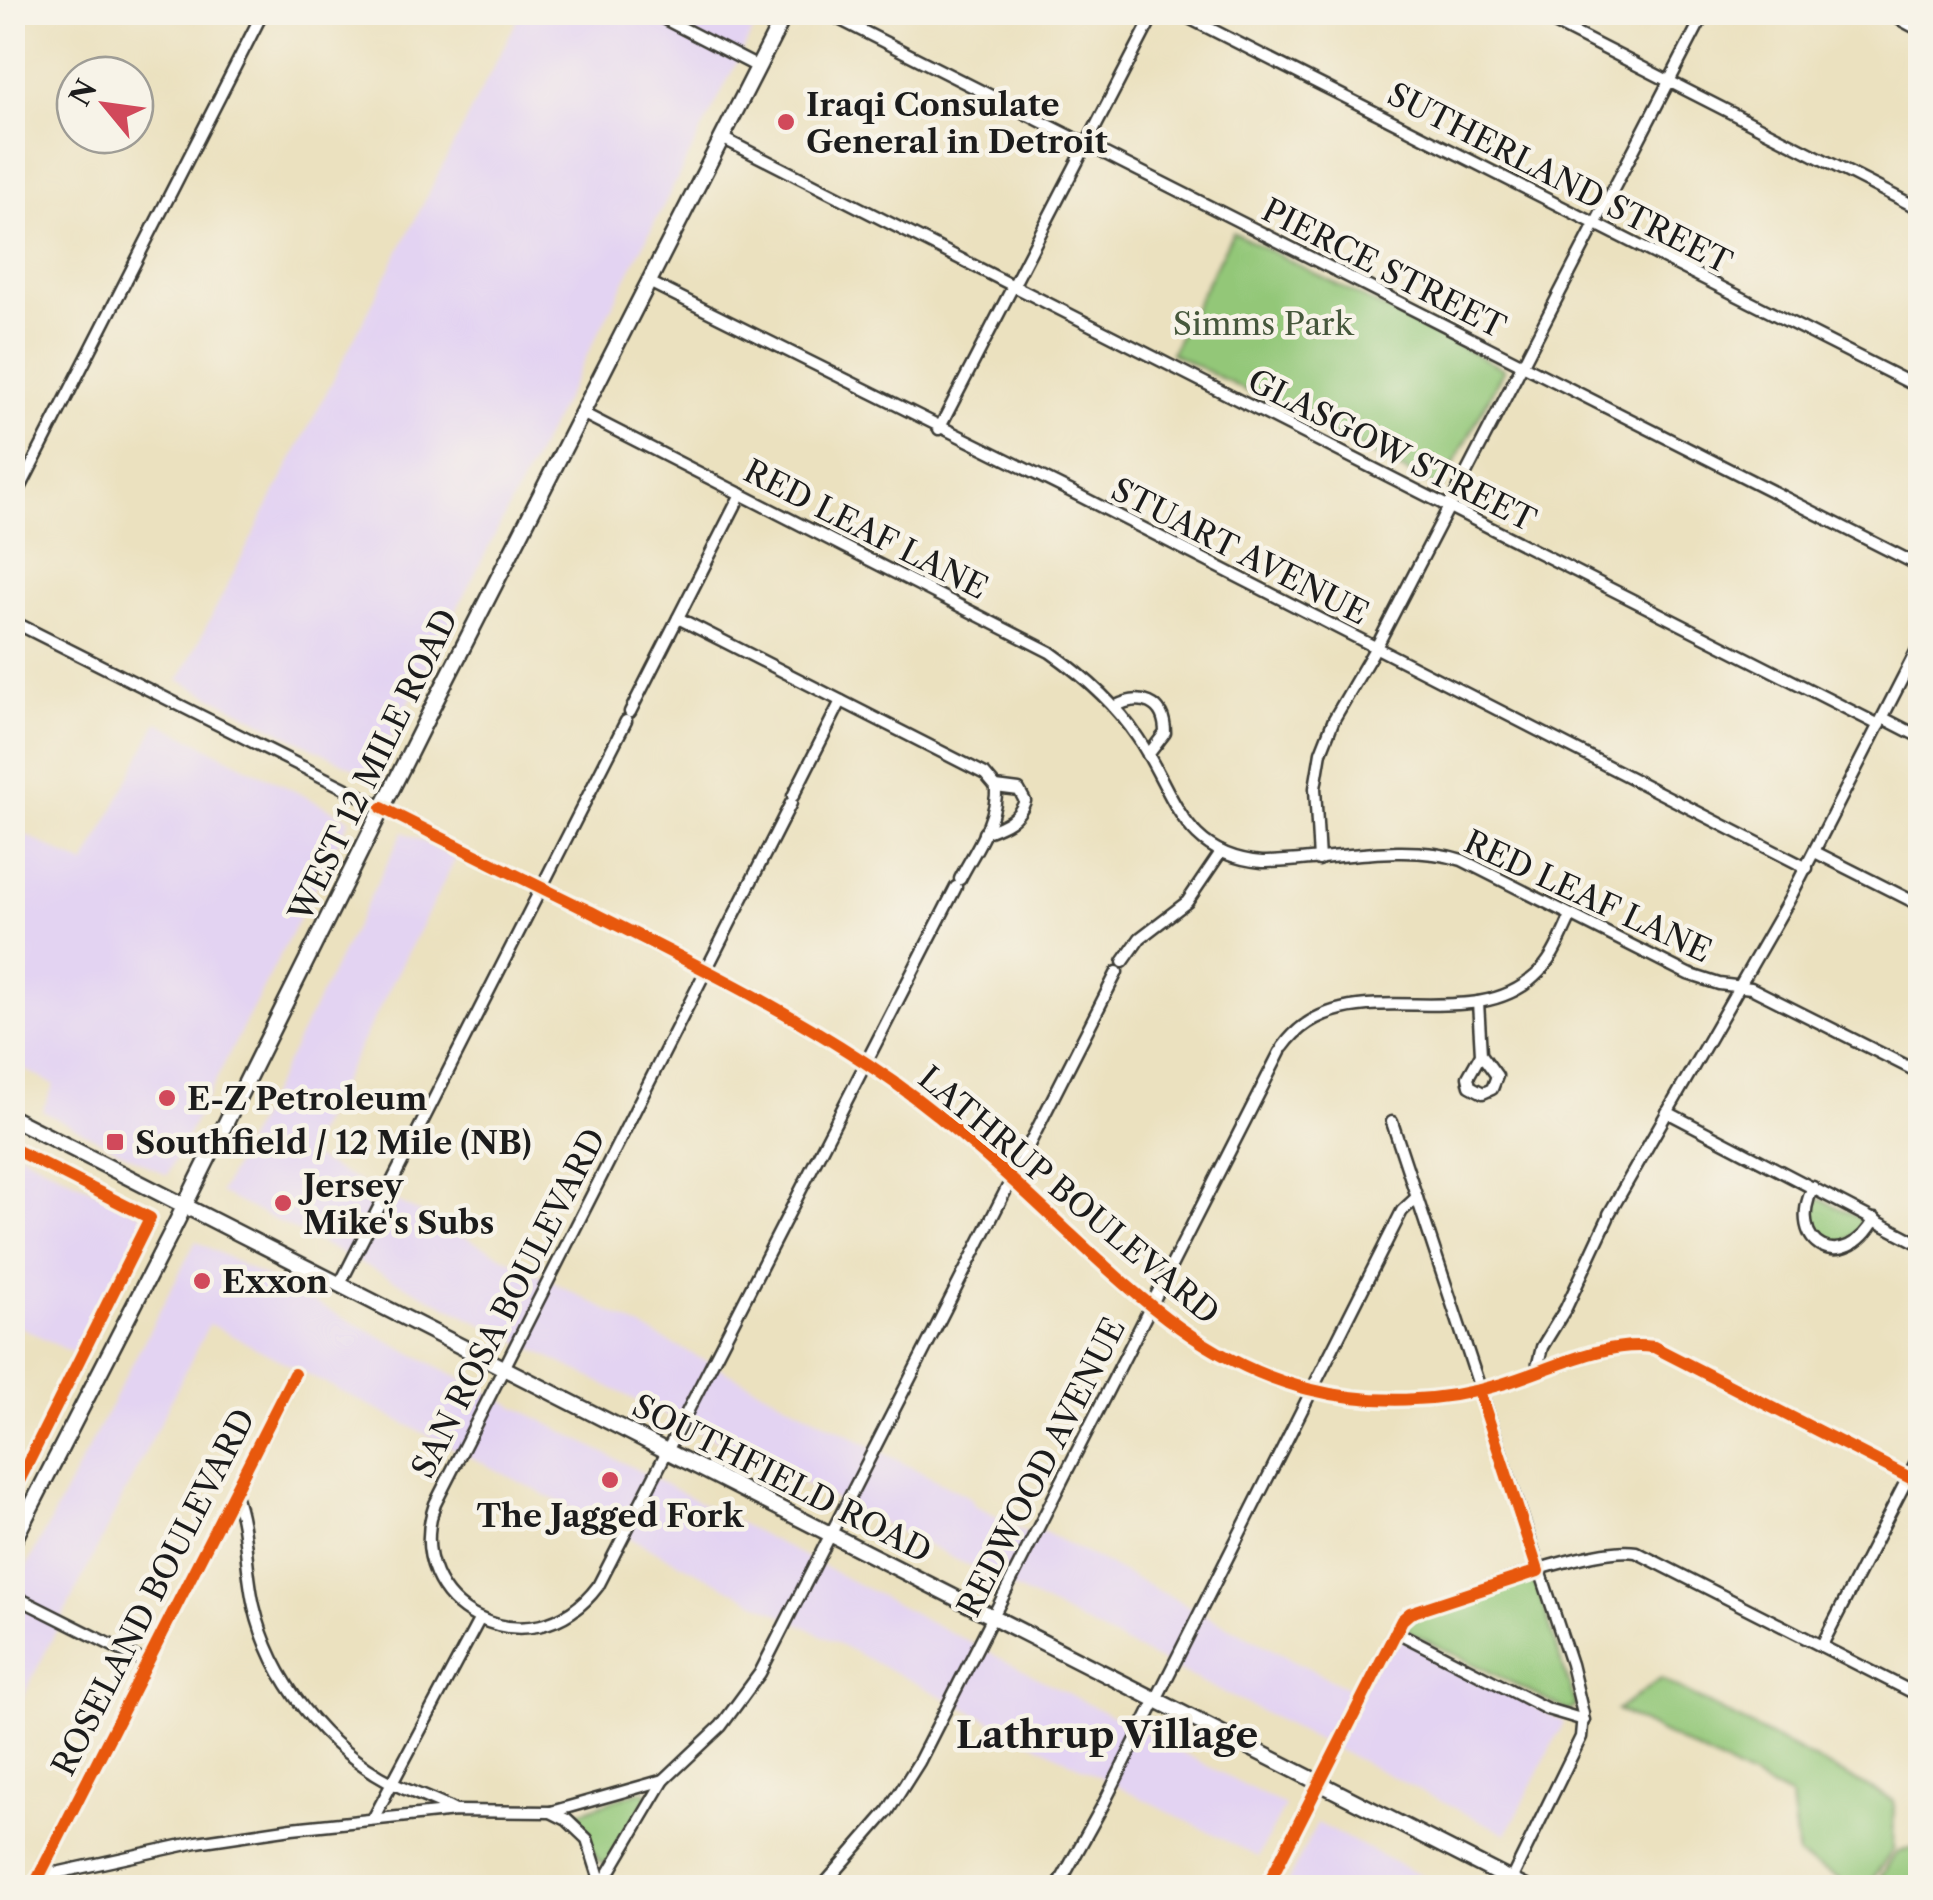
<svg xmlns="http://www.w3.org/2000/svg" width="1933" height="1900" font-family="'Libre Caslon Text',serif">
	<rect width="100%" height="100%" fill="#f7f3e8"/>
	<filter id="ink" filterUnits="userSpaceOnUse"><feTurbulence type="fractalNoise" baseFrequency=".01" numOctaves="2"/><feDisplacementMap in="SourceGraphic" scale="20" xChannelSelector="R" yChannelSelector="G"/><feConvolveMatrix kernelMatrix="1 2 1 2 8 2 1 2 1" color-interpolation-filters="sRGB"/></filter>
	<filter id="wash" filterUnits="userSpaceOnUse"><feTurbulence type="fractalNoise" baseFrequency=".0048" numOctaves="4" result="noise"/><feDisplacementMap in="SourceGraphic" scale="40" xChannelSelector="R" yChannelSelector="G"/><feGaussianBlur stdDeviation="2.25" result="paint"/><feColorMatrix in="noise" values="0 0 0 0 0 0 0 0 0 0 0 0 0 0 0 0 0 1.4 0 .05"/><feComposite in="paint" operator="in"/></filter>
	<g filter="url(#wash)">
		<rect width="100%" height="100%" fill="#ebe1bf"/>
		<g fill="#e3d3f2">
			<path d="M521,13H762L371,777L179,680Z"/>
			<path d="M158,722L350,819L167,1175L42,1111L54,1085L13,1063L12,828L85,865Z"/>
			<path d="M403,832L456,858L305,1154L971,1498L974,1505L1029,1534L1033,1526L1359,1694L1391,1632L1564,1722L1507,1834L220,1193Z"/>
			<path d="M12,1149L148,1218L79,1356L13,1323Z"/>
			<path d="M196,1241L1285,1806L1258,1857L209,1324L13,1717V1593Z"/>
			<path d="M1317,1823L1444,1887H1285Z"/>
		</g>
		<g fill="#93c778" stroke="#58724a" stroke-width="2.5">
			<path d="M1233,232L1504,369L1441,489L1171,353Z"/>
			<path d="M1821,1199L1859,1218L1863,1222L1861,1230L1844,1243C1819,1242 1806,1228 1813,1203Z"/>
			<path d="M1526,1581L1537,1586L1576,1706L1569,1711L1411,1633L1405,1625L1413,1618Z"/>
			<path d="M1661,1679L1894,1801L1893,1850L1867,1887H1855L1798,1857L1791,1798L1617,1710Z"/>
			<path d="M639,1791L646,1792L648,1799L607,1863H600L574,1820V1814Z"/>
			<path d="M1920,1845V1887H1874L1896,1853Z"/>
		</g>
	</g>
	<g filter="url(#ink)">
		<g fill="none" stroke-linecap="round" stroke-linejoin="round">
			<g stroke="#3b3a34" stroke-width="15">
				<g id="street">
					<path d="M651,12L758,67"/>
					<path d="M825,12L1920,566"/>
					<path d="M1177,12L1920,388"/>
					<path d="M1533,12L1920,209"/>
					<path d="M1886,12L1920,30"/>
					<path d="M722,138L1879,725"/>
					<path d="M649,282L1078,495L1807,868"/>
					<path d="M582,413L1050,652C1084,676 1115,703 1138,738C1176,795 1181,855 1262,862C1324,862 1402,841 1462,860L1688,974L1719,984L1751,988L1920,1073"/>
					<path d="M939,429L1155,12"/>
					<path d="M12,504L263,12"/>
					<path d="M678,618L985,774L996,787L1019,790L1025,801C1018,821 1002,826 984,833"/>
					<path d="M12,621L705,969C788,1013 868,1060 941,1119C986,1155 1028,1195 1070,1234C1147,1306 1222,1375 1330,1393C1387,1402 1446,1401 1502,1384C1550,1370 1603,1340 1654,1347L1920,1483"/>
					<path d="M1114,707C1140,693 1165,701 1165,733L1148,755"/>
					<path d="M630,712L741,494"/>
					<path d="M1883,718L1920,737"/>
					<path d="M793,796L841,701"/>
					<path d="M791,803L435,1504C399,1609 532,1675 598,1586L956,887"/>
					<path d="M1815,852L1920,905"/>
					<path d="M1319,860L1315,788L1321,752L1334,719L1380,640L1705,12"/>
					<path d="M960,879C975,850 998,819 996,787"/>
					<path d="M1123,962L1140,938L1187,902L1221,852"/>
					<path d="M1478,1002L1481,1054L1468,1077L1470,1086L1483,1093L1492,1089L1497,1076L1481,1054"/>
					<path d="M1283,1047C1342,964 1467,1040 1535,976C1553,960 1561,937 1571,916"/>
					<path d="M1667,1112L1920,1244"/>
					<path d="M1392,1122L1571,1664L1583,1714L1581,1737L1507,1888"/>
					<path d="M1813,1187C1785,1246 1844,1275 1875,1219"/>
					<path d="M1609,1214L1789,900L1920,644"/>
					<path d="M340,1284L626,721"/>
					<path d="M1536,1372L1542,1347L1566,1308L1608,1218"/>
					<path d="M234,1492C248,1529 245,1568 254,1606C271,1680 324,1747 392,1783C412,1793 435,1800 455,1811"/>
					<path d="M12,1595L147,1663"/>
					<path d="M1395,1631L1547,1709L1584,1720"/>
					<path d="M1822,1645L1920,1454"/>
					<path d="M551,1812L664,1780"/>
					<path d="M373,1819L479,1620"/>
					<path d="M42,1870L56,1873L197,1842L292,1828L456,1811L551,1812L567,1820L587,1839L601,1883"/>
					<path d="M33,1888L294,1374"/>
					<path d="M600,1888L664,1780L721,1726L760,1673L1117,972"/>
					<path d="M821,1888L888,1811L919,1762L1280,1052"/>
					<path d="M1057,1888L1103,1805L1402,1211L1417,1197"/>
					<path d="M1266,1888L1402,1620L1410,1613C1459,1597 1592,1544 1636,1552L1920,1696"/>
				</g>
			</g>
			<g stroke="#3b3a34" stroke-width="19">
				<g id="secondary">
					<path d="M12,1118L1526,1888"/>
					<path d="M12,1544L173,1229L431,710L786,12"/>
				</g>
			</g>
			<use href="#street" stroke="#fff" stroke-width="10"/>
			<use href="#secondary" stroke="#fff" stroke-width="14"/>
			<g stroke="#f7f3e8" stroke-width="19">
				<g id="cycleway">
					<path d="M382,808C450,842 517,876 585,909C691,962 797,1014 894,1082C955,1126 1011,1178 1066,1230C1139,1298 1208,1364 1308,1389C1371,1405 1440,1403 1502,1384C1550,1370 1603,1340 1654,1347L1920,1483"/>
					<path d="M12,1148L150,1218L12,1495"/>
					<path d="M33,1888L294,1374"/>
					<path d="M1266,1888L1402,1620L1410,1613L1538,1571L1479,1391"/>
				</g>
			</g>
			<use href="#cycleway" stroke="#e8590c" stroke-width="12"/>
		</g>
	</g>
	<g fill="#d1495b" stroke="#f7f3e8" stroke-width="4">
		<circle cx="786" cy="122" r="10"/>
		<circle cx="167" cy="1098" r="10"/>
		<rect x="105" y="1132" width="20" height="20" rx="5"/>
		<circle cx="283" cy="1203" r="10"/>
		<circle cx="202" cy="1281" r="10"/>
		<circle cx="610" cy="1480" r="10"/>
	</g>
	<g text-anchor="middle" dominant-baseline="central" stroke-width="9" stroke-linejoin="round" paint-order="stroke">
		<g font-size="32" font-weight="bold" fill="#1c1c1c" stroke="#f7f3e8" text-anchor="start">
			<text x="806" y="104">Iraqi Consulate<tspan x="806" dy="37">General in Detroit</tspan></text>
			<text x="187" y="1098">E-Z Petroleum</text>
			<text x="135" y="1142">Southfield / 12 Mile (NB)</text>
			<text x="303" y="1185">Jersey<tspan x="303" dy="37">Mike's Subs</tspan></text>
			<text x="222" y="1281">Exxon</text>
			<text x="610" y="1515" text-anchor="middle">The Jagged Fork</text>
		</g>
		<g font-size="32" fill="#1c1c1c" stroke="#f7f3e8">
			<text transform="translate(1560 178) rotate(27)">SUTHERLAND STREET</text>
			<text transform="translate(1384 268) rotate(27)">PIERCE STREET</text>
			<text transform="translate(1392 450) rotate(27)">GLASGOW STREET</text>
			<text transform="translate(866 529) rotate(27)">RED LEAF LANE</text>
			<text transform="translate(1240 551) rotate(27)">STUART AVENUE</text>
			<text transform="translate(373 765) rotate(-64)">WEST 12 MILE ROAD</text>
			<text transform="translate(1588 896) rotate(25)">RED LEAF LANE</text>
			<text transform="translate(1069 1195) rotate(40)">LATHRUP BOULEVARD</text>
			<text transform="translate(508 1303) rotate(-63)">SAN ROSA BOULEVARD</text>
			<text transform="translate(1041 1467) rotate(-63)">REDWOOD AVENUE</text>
			<text transform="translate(782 1478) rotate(27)">SOUTHFIELD ROAD</text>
			<text transform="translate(153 1592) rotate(-63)">ROSELAND BOULEVARD</text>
		</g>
		<g font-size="32" fill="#46583c" stroke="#f7f3e8">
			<text x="1263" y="323">Simms Park</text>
		</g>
		<g font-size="38" font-weight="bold" fill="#1c1c1c" stroke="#f7f3e8">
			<text x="1107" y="1734">Lathrup Village</text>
		</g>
	</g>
	<rect width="1933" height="1900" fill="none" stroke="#f7f3e8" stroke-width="50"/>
	<g transform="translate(105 105) rotate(299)"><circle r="48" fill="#f7f3e8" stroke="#9f9d96" stroke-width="2.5"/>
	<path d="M0-8L18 38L0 25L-18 38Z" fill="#d1495b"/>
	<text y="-15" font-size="28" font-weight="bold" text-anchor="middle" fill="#1c1c1c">N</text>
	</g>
</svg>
